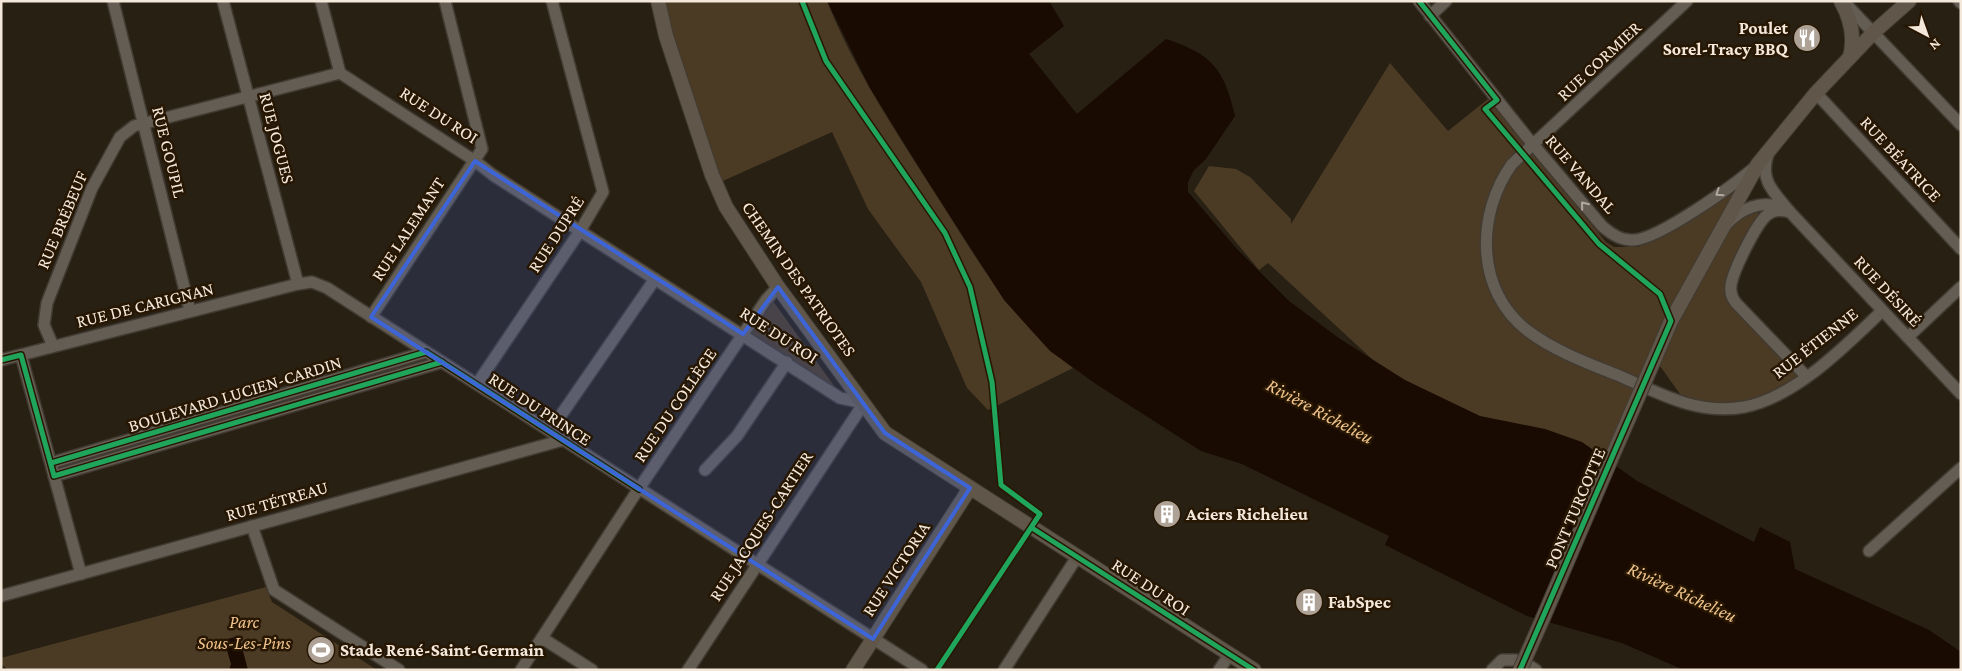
<svg xmlns="http://www.w3.org/2000/svg" width="1962" height="671" font-family="'Crimson Pro',serif">
	<rect width="100%" height="100%" fill="#282013"/>
	<g fill="#4b3b25">
		<path d="M659,1H827C853,67 893,127 931,187C973,252 1010,321 1073,368L988,410L967,388L921,282L868,209L832,132L716,184Z"/>
		<path d="M1390,63L1448,131L1488,99L1606,242L1614,247H1639L1746,175L1723,228C1738,218 1748,208 1766,215L1731,292L1806,376L1746,406L1680,403V394L1655,359L1601,468L1400,385L1268,263L1259,270L1194,191L1209,166L1236,169L1250,177L1291,219V224Z"/>
		<path d="M770,297L840,394L746,333Z"/>
		<path d="M266,587L272,602L377,670H8L1,664V658Z"/>
	</g>
	<g fill="#190a02">
		<path d="M827,1H1049L1064,26L1029,54L1077,114L1166,39C1212,54 1224,69 1235,116L1206,159L1194,170L1188,182V192L1236,248L1289,301L1340,339L1405,380L1480,416L1545,429L1582,442L1637,481L1754,542L1760,527L1790,542L1795,569L1929,630L1961,652V670H1684L1622,643L1527,616L1385,545L1389,536L1242,464L1201,451L1096,384L1050,351L1004,300L927,180L870,88Z"/>
		<path d="M239,636L248,670H229L231,664L224,640Z"/>
	</g>
	<g fill="none" stroke-linecap="round" stroke-linejoin="round">
		<g stroke="#423b32" stroke-width="14">
			<g id="minor">
				<path d="M113,1L190,311"/>
				<path d="M223,1L298,284"/>
				<path d="M321,1L340,73L475,161L493,175L840,398L864,403L688,670"/>
				<path d="M1419,1L1526,136L1602,226C1611,234 1621,241 1633,240C1658,240 1734,185 1755,167"/>
				<path d="M1687,1L1512,164C1476,214 1475,291 1528,331C1556,352 1590,364 1622,377C1662,395 1699,415 1744,407C1796,397 1845,346 1882,311"/>
				<path d="M1959,1L1961,3"/>
				<path d="M1844,2L1961,125"/>
				<path d="M1430,16L1446,1"/>
				<path d="M1816,93L1961,249"/>
				<path d="M1768,154C1759,181 1774,192 1790,212L1961,394"/>
				<path d="M1790,212C1781,210 1774,209 1767,215C1756,224 1733,271 1731,285C1730,292 1732,298 1736,303L1806,376"/>
				<path d="M1727,224C1740,209 1762,199 1782,208"/>
				<path d="M371,317L482,149L445,1"/>
				<path d="M1908,337L1961,287"/>
				<path d="M53,346L44,325L47,303L92,188L120,137L134,126L340,73"/>
				<path d="M21,355L81,574"/>
				<path d="M1,360L298,284L312,282L327,288L922,670"/>
				<path d="M477,384L580,231L603,192L552,1"/>
				<path d="M550,431L655,279"/>
				<path d="M51,463L426,352"/>
				<path d="M705,470L737,436L787,362"/>
				<path d="M54,476L442,362"/>
				<path d="M252,526L274,590L399,670"/>
				<path d="M1869,551L1961,468"/>
				<path d="M1,596L563,440"/>
				<path d="M542,638L592,670"/>
				<path d="M1530,666L1536,670"/>
				<path d="M521,670L632,499L766,300L778,287"/>
				<path d="M1004,670L1077,557"/>
				<path d="M1219,670L1230,654"/>
				<path d="M1492,670L1502,660H1516"/>
			</g>
		</g>
		<g stroke="#423b32" stroke-width="16">
			<g id="major">
				<path d="M658,1L666,36L712,175L726,207L778,287L885,433L1254,670"/>
				<path d="M1841,1C1851,19 1855,38 1850,57"/>
				<path d="M1655,358L1671,321L1758,164L1816,93L1874,32L1909,1"/>
				<path d="M1543,618L1611,459"/>
				<path d="M853,670L970,488"/>
			</g>
		</g>
		<use href="#minor" stroke="#645d54" stroke-width="11"/>
		<use href="#major" stroke="#60574a" stroke-width="14"/>
		<g stroke="#423b32" stroke-width="16" stroke-linecap="butt">
			<g id="major-bridge">
				<path d="M1611,459L1655,358"/>
				<path d="M1520,670L1543,618"/>
			</g>
		</g>
		<use href="#major-bridge" stroke="#60574a" stroke-width="14"/>
		<g stroke="#271702" stroke-width="8">
			<g id="cycleway">
				<path d="M802,1L826,61L945,233L970,287L992,382L1001,485L1040,514L937,670"/>
				<path d="M1419,1L1497,100L1485,109L1599,244L1660,294L1671,321L1520,670"/>
				<path d="M1,360L21,355L54,476L442,362"/>
				<path d="M51,463L426,352L639,489"/>
				<path d="M1032,528L1254,670"/>
			</g>
		</g>
		<use href="#cycleway" stroke="#20a55d" stroke-width="5"/>
	</g>
	<defs><path id="oneway-chevron" d="M-2-3.5L2.5 0L-2 3.5" fill="none" stroke-width="1.6" stroke-linecap="round" stroke-linejoin="round" transform="scale(1.25)"/></defs>
	<g stroke="#b3a99e">
		<use href="#oneway-chevron" transform="translate(1719 193) rotate(146)"/>
		<use href="#oneway-chevron" transform="translate(1584 205) rotate(-129)"/>
	</g>
	<path fill="#3d65d8" fill-opacity="0.2" stroke="#3d65d8" stroke-width="4" stroke-linejoin="round" d="M475,161L743,334L778,287L885,433L970,488L873,639L371,317Z"/>
	<defs>
		<g id="restaurant-disc" transform="scale(1.4375)"><circle r="9.5" fill="#ada295" stroke="#271702"/><path d="M-5-6h1v4h1v-4h1v4h1v-4h1v5L-1.5 .5V6h-2V.5L-5-1ZM5-6V6H3V1.5H1.5Q1.5-4 5-6Z" fill="#fff"/></g>
		<g id="building-disc" transform="scale(1.4375)"><circle r="9.5" fill="#ada295" stroke="#271702"/><path d="M-4-6H4V6H1V3H-1V6H-4ZM-2.5-4.3h1.7v1.8h-1.7ZM.8-4.3h1.7v1.8H.8ZM-2.5-1h1.7V.8h-1.7ZM.8-1h1.7V.8H.8Z" fill="#fff"/></g>
		<g id="stadium-disc" transform="scale(1.4375)"><circle r="9.5" fill="#ada295" stroke="#271702"/><path d="M0-5a6.5 5 0 1 0 0 10a6.5 5 0 1 0 0-10ZM-3.5-1.8h7v3.6h-7Z" fill="#fff"/></g>
	</defs>
	<g fill-rule="evenodd">
		<use href="#restaurant-disc" x="1807" y="38"/>
		<use href="#building-disc" x="1167" y="514"/>
		<use href="#building-disc" x="1309" y="602"/>
		<use href="#stadium-disc" x="321" y="650"/>
	</g>
	<g text-anchor="middle" dominant-baseline="central" stroke-width="5" stroke-linejoin="round" paint-order="stroke">
		<g font-size="18" font-weight="bold" fill="#f4e8db" stroke="#271702" text-anchor="start">
			<text x="1788" y="28" text-anchor="end">Poulet<tspan x="1788" dy="21">Sorel-Tracy BBQ</tspan></text>
			<text x="1186" y="514">Aciers Richelieu</text>
			<text x="1328" y="602">FabSpec</text>
			<text x="340" y="650">Stade René-Saint-Germain</text>
		</g>
		<g font-size="18" fill="#f4e8db" stroke="#271702">
			<text transform="translate(1599 61) rotate(-43)">RUE CORMIER</text>
			<text transform="translate(439 115) rotate(33)">RUE DU ROI</text>
			<text transform="translate(277 138) rotate(75)">RUE JOGUES</text>
			<text transform="translate(169 152) rotate(76)">RUE GOUPIL</text>
			<text transform="translate(1901 159) rotate(47)">RUE BÉATRICE</text>
			<text transform="translate(1581 174) rotate(49)">RUE VANDAL</text>
			<text transform="translate(62 220) rotate(-67)">RUE BRÉBEUF</text>
			<text transform="translate(408 229) rotate(-57)">RUE LALEMANT</text>
			<text transform="translate(556 234) rotate(-57)">RUE DUPRÉ</text>
			<text transform="translate(799 279) rotate(55)">CHEMIN DES PATRIOTES</text>
			<text transform="translate(1888 291) rotate(47)">RUE DÉSIRÉ</text>
			<text transform="translate(145 305) rotate(-14)">RUE DE CARIGNAN</text>
			<text transform="translate(779 335) rotate(33)">RUE DU ROI</text>
			<text transform="translate(1815 343) rotate(-38)">RUE ÉTIENNE</text>
			<text transform="translate(235 394) rotate(-17)">BOULEVARD LUCIEN-CARDIN</text>
			<text transform="translate(675 405) rotate(-56)">RUE DU COLLÈGE</text>
			<text transform="translate(540 409) rotate(33)">RUE DU PRINCE</text>
			<text transform="translate(277 501) rotate(-16)">RUE TÉTREAU</text>
			<text transform="translate(1575 508) rotate(-67)">PONT TURCOTTE</text>
			<text transform="translate(761 526) rotate(-57)">RUE JACQUES-CARTIER</text>
			<text transform="translate(896 569) rotate(-57)">RUE VICTORIA</text>
			<text transform="translate(1151 587) rotate(33)">RUE DU ROI</text>
		</g>
		<g font-size="18" font-style="italic" fill="#f0c38c" stroke="#271702">
			<text x="244" y="622">Parc<tspan x="244" dy="21">Sous-Les-Pins</tspan></text>
		</g>
		<g font-size="19" font-style="italic" fill="#f1c48c" stroke="#271702">
			<text transform="translate(1320 411) rotate(28)">Rivière Richelieu</text>
			<text transform="translate(1682 592) rotate(25)">Rivière Richelieu</text>
		</g>
	</g>
	<rect width="1962" height="671" fill="none" stroke="#f4e8db" stroke-width="5"/>
	<g transform="translate(1927 35) rotate(139)" stroke="#271702" stroke-width="4" paint-order="stroke">
	<path d="M0-4L9 19L0 12L-9 19Z" fill="#f4e8db"/>
	<text y="-8" font-size="14" font-weight="bold" text-anchor="middle" fill="#f4e8db">N</text>
	</g>
</svg>
